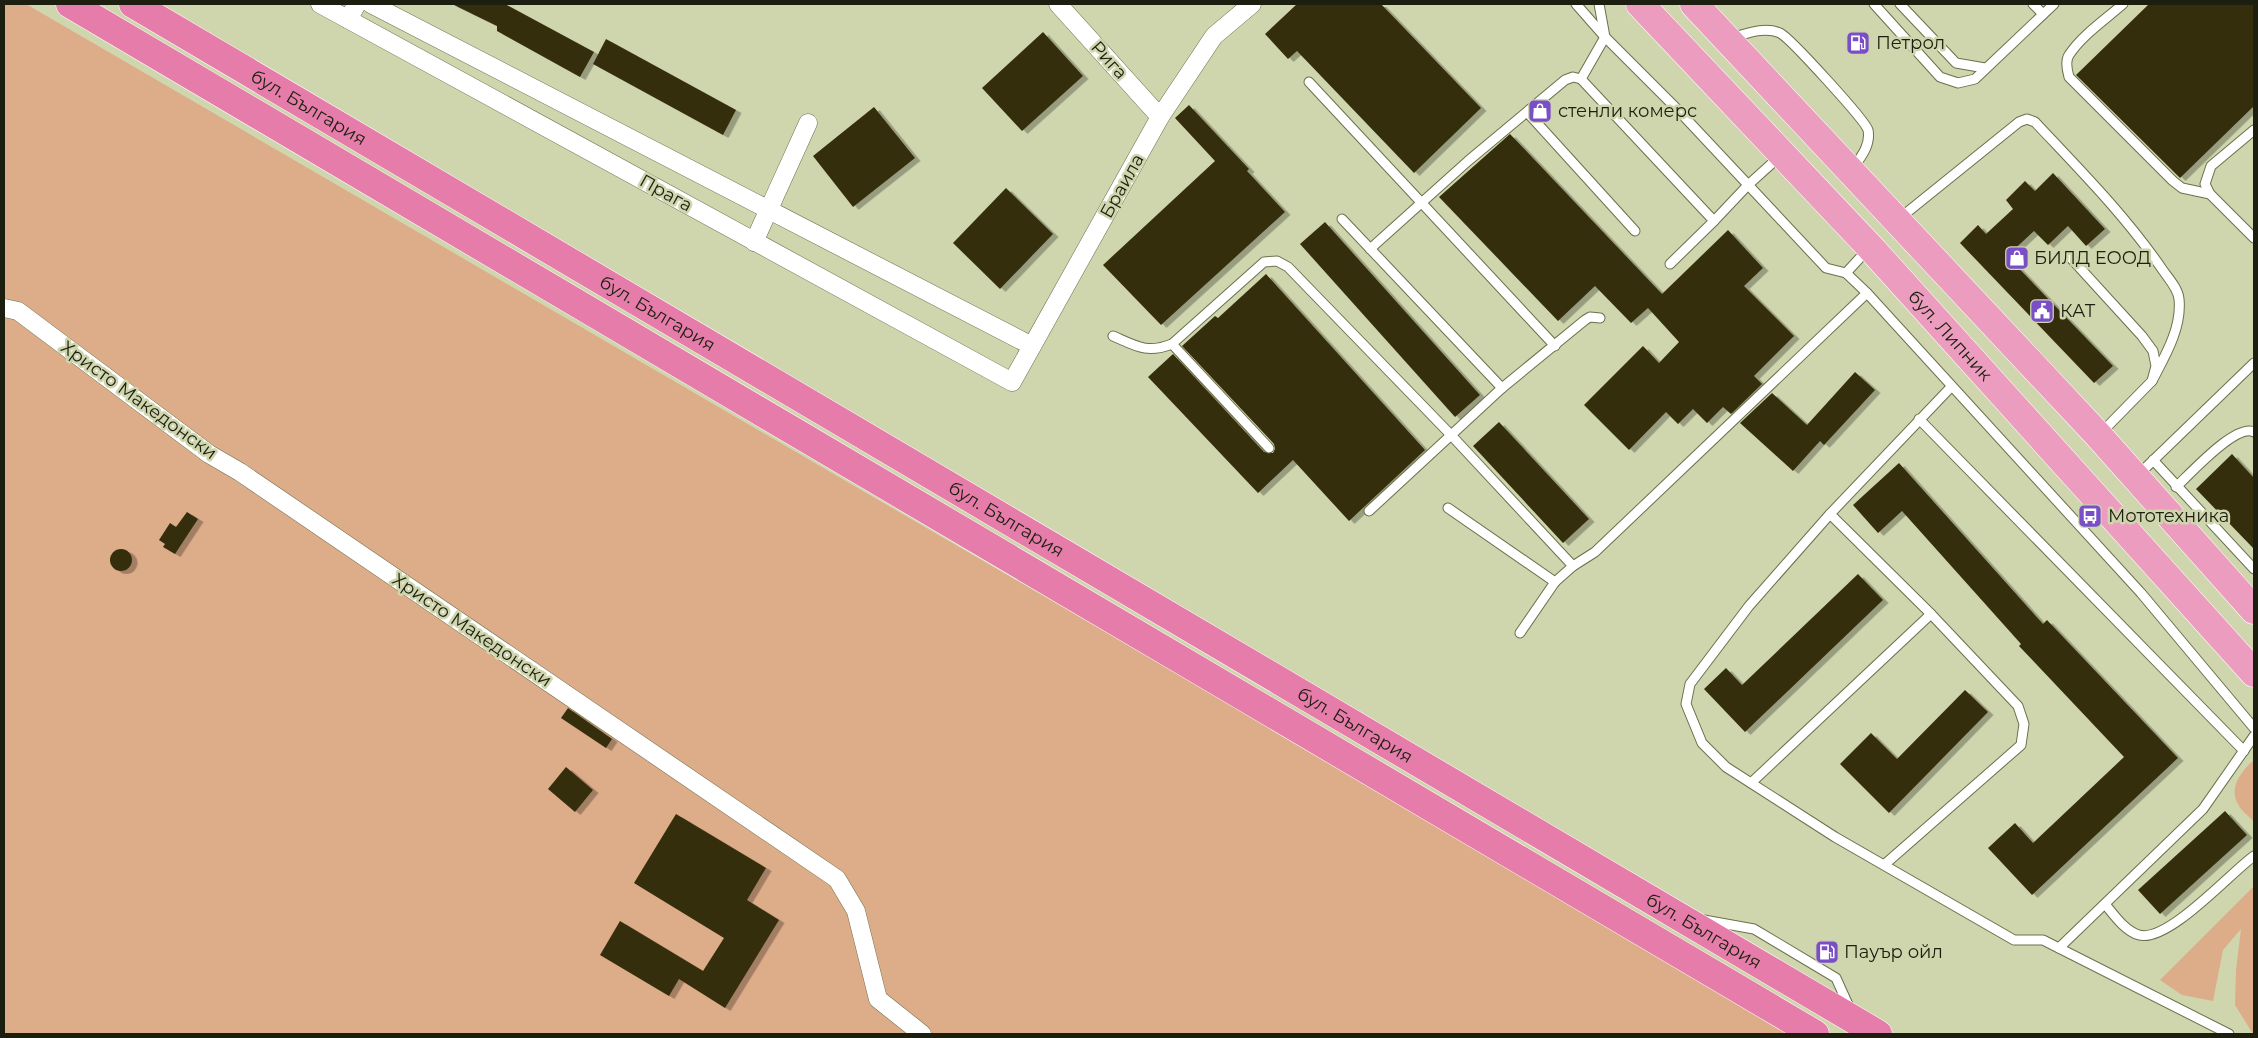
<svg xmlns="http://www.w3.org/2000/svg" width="2258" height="1038" font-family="Montserrat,sans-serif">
	<defs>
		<filter id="shadow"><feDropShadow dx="5.5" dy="3" stdDeviation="0" flood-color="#0004"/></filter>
	</defs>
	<rect width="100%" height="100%" fill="#cfd6ae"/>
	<g fill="#ddac89">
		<path d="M4,4H26L1796,1034H4Z"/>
		<path d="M2254,760V822C2249,816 2241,811 2238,804C2228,788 2242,770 2254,760Z"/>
		<path d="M2254,886V1034H2253L2235,1005L2236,970L2241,929L2223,950L2213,1001L2182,995L2160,980Z"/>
	</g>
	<g fill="#362e09" filter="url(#shadow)">
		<path d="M452,4H505L594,52L580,77L497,31V26Z"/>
		<path d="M1297,4H1381L1481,108L1414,173L1297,51L1288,59L1265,34Z"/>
		<path d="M2149,4H2254V106L2180,178L2076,75Z"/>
		<path d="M1043,32L1083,76L1022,131L982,88Z"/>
		<path d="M606,39L736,110L723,135L593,64Z"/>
		<path d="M1189,105L1249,169L1247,171L1285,212L1161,325L1103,265L1215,161L1175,118Z"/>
		<path d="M874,107L915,158L853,207L813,156Z"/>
		<path d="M1510,134L1662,294L1728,230L1763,268L1744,286L1794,336L1754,376L1762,384L1731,414L1723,407L1707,423L1693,409L1678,424L1666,412L1629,450L1584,405L1643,346L1659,363L1679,342L1648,308L1631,323L1595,286L1558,321L1439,197Z"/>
		<path d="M2053,173L2105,229L2086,246L2068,226L2048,245L2034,231L2007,256L2113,366L2094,383L1960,243L1978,225L1986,234L2013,209L2006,200L2025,181L2035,191Z"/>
		<path d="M1006,188L1053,234L1000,289L953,243Z"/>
		<path d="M1325,222L1480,395L1455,417L1300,244Z"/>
		<path d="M1266,274L1425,450L1349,521L1293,460L1258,493L1148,377L1173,354L1264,452L1273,453L1275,449L1274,444L1182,346L1215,316L1218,318Z"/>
		<path d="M1855,372L1875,390L1824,445L1820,441L1793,471L1740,423L1772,393L1807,425Z"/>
		<path d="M1499,422L1589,519L1563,543L1473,446Z"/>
		<path d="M2232,454L2254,478V549L2196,489Z"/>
		<path d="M1899,463L2043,624L2047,620L2178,758L2032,895L1988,848L2015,823L2033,843L2124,757L2019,646L2021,644L1902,511L1878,533L1853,505Z"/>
		<path d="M187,512L198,519L175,554L163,547L165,544L159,540L170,523L176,527Z"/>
		<circle cx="121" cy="560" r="11"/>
		<path d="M1858,574L1883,600L1745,732L1704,689L1726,668L1742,685Z"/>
		<path d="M1965,690L1988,712L1889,813L1840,764L1871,733L1897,759Z"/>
		<path d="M568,708L612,739L606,748L561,718Z"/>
		<path d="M566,767L593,790L575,812L548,789Z"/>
		<path d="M2225,811L2247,835L2160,914L2138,890Z"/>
		<path d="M676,814L766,868L747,900L779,920L725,1008L679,979L669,996L600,955L620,921L703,971L724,938L634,883Z"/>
	</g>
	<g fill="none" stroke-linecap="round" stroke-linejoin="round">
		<g stroke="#6a704c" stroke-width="11">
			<g id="service">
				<path d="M1576,4L1605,37L1677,109L1826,268L1846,273L1867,293L2141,593L2254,728"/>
				<path d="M1874,4L1940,77L1958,83L1975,79L2054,4"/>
				<path d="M1900,4L1956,63L1985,68"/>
				<path d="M2033,4L2043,14"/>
				<path d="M2123,4C2106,19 2082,35 2069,55C2065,61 2067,70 2069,77L2173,181L2182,188L2210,194"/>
				<path d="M1731,38C1746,34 1764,26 1780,33C1790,38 1865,120 1868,130C1871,145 1861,157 1853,168"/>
				<path d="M1581,79L1605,37L1599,4"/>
				<path d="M1309,82L1555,346"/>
				<path d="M1527,112L1635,231"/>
				<path d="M2254,130L2211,166L2205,184L2210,194L2254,238"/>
				<path d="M1900,218L2019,122L2027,119L2035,122C2079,169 2125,215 2162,269C2168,278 2178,288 2179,299C2182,328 2165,356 2152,381"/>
				<path d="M1342,219L1502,388"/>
				<path d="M1714,221L1748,185L1780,156"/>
				<path d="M1370,249L1468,161L1565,80L1573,77L1581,79L1714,221L1670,264"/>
				<path d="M2069,256L2142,336L2153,351L2156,366L2152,381L2100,434"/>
				<path d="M1846,273L1868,249"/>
				<path d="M1113,336C1136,346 1147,354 1172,344L1264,262L1277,261L1288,267L1451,435L1573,566L1595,552L1867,293"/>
				<path d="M1172,344L1269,448"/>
				<path d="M1951,387L1830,514L1749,606L1690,684L1686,704L1702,743L1726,767L1835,837L2014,940H2043L2229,1034"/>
				<path d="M1919,419L2244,751"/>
				<path d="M2153,460L2254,569"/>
				<path d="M2137,476L2254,363"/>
				<path d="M2176,487C2190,474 2236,423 2254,432"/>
				<path d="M1448,508L1555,582"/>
				<path d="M1369,511L1502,388L1585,320L1590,317L1600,318"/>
				<path d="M1830,514L1931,614L2018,706L2024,724L2021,745L1884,865"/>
				<path d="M1520,633L1555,582L1573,566"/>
				<path d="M1751,783L1931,614"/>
				<path d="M2105,904C2114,915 2125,931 2139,935C2168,943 2230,873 2254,856"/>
				<path d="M1704,920L1754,929L1836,978L1850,1009"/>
				<path d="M2059,948L2203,809L2254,736"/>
			</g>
		</g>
		<g stroke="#6a704c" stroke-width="19">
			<g id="minor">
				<path d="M320,4L1012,382L1160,117L1214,36L1252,4"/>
				<path d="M371,4L1032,346"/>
				<path d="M1058,4L1160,117"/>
				<path d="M348,19L357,4"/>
				<path d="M754,242L808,123"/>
				<path d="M4,308L18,311L209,454L240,472L837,879L856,911L878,999L922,1034"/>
			</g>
		</g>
		<g stroke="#fff" stroke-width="29">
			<g id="primary">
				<path id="s1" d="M1640,4L1870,247L2254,673"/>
				<path d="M1694,4L2098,435L2254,610"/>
			</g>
		</g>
		<g stroke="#fff" stroke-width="29">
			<g id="trunk">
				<path d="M70,4L1815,1034"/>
				<path id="s2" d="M133,4L1878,1034"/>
			</g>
		</g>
		<use href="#service" stroke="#fff" stroke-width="9"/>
		<use href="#minor" stroke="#fff" stroke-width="18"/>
		<use href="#primary" stroke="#ec9dbf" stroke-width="28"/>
		<use href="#trunk" stroke="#e67caa" stroke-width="28"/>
	</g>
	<defs>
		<g id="fuel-square" transform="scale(1.25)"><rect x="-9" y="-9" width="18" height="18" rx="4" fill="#794ec7" stroke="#cfd6ae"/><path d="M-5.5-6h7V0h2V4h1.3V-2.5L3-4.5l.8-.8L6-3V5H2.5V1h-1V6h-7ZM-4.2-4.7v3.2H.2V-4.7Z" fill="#fff"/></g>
		<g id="shop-square" transform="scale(1.25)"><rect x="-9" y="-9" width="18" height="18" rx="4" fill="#794ec7" stroke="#cfd6ae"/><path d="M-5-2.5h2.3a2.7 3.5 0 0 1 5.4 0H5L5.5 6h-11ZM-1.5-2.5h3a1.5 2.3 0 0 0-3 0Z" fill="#fff"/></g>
		<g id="civic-square" transform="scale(1.25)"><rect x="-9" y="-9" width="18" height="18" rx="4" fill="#794ec7" stroke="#cfd6ae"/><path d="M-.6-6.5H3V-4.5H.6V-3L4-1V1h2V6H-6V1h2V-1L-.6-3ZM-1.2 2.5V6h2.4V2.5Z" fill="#fff"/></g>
		<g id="bus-square" transform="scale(1.25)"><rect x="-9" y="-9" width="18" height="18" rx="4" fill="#794ec7" stroke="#cfd6ae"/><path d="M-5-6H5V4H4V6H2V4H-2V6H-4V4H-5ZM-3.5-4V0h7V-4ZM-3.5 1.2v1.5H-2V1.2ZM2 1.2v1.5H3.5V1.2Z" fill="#fff"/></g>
	</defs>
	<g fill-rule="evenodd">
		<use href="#fuel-square" x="1858" y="43"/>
		<use href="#shop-square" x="1540" y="111"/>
		<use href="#shop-square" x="2017" y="258"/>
		<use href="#civic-square" x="2042" y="311"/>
		<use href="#bus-square" x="2090" y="516"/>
		<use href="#fuel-square" x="1827" y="952"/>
	</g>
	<g text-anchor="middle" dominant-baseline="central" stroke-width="5" stroke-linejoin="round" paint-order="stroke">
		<g font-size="18" fill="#1c1f0f" stroke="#cfd6ae" text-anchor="start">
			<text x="1876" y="43">Петрол</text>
			<text x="1558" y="111">стенли комерс</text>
			<text x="2034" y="258">БИЛД ЕООД</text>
			<text x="2060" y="311">КАТ</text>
			<text x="2108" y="516">Мототехника</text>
			<text x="1844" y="952">Пауър ойл</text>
		</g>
		<g font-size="18" fill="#1c1f0f" stroke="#cfd6ae">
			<text transform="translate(1109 60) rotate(48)">Рига</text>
			<text stroke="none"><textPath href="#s2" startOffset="204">бул. България</textPath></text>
			<text transform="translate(1122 186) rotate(-61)">Браила</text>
			<text transform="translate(666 193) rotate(29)">Прага</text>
			<text stroke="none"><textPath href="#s2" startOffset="609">бул. България</textPath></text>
			<text stroke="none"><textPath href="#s1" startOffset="454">бул. Липник</textPath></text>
			<text transform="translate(139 400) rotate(36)">Христо Македонски</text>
			<text stroke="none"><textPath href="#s2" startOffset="1014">бул. България</textPath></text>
			<text transform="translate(472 630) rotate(34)">Христо Македонски</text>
			<text stroke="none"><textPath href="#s2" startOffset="1419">бул. България</textPath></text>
			<text stroke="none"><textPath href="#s2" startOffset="1824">бул. България</textPath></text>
		</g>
	</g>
	<rect width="2258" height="1038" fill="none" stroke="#1c1f0f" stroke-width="10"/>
</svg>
